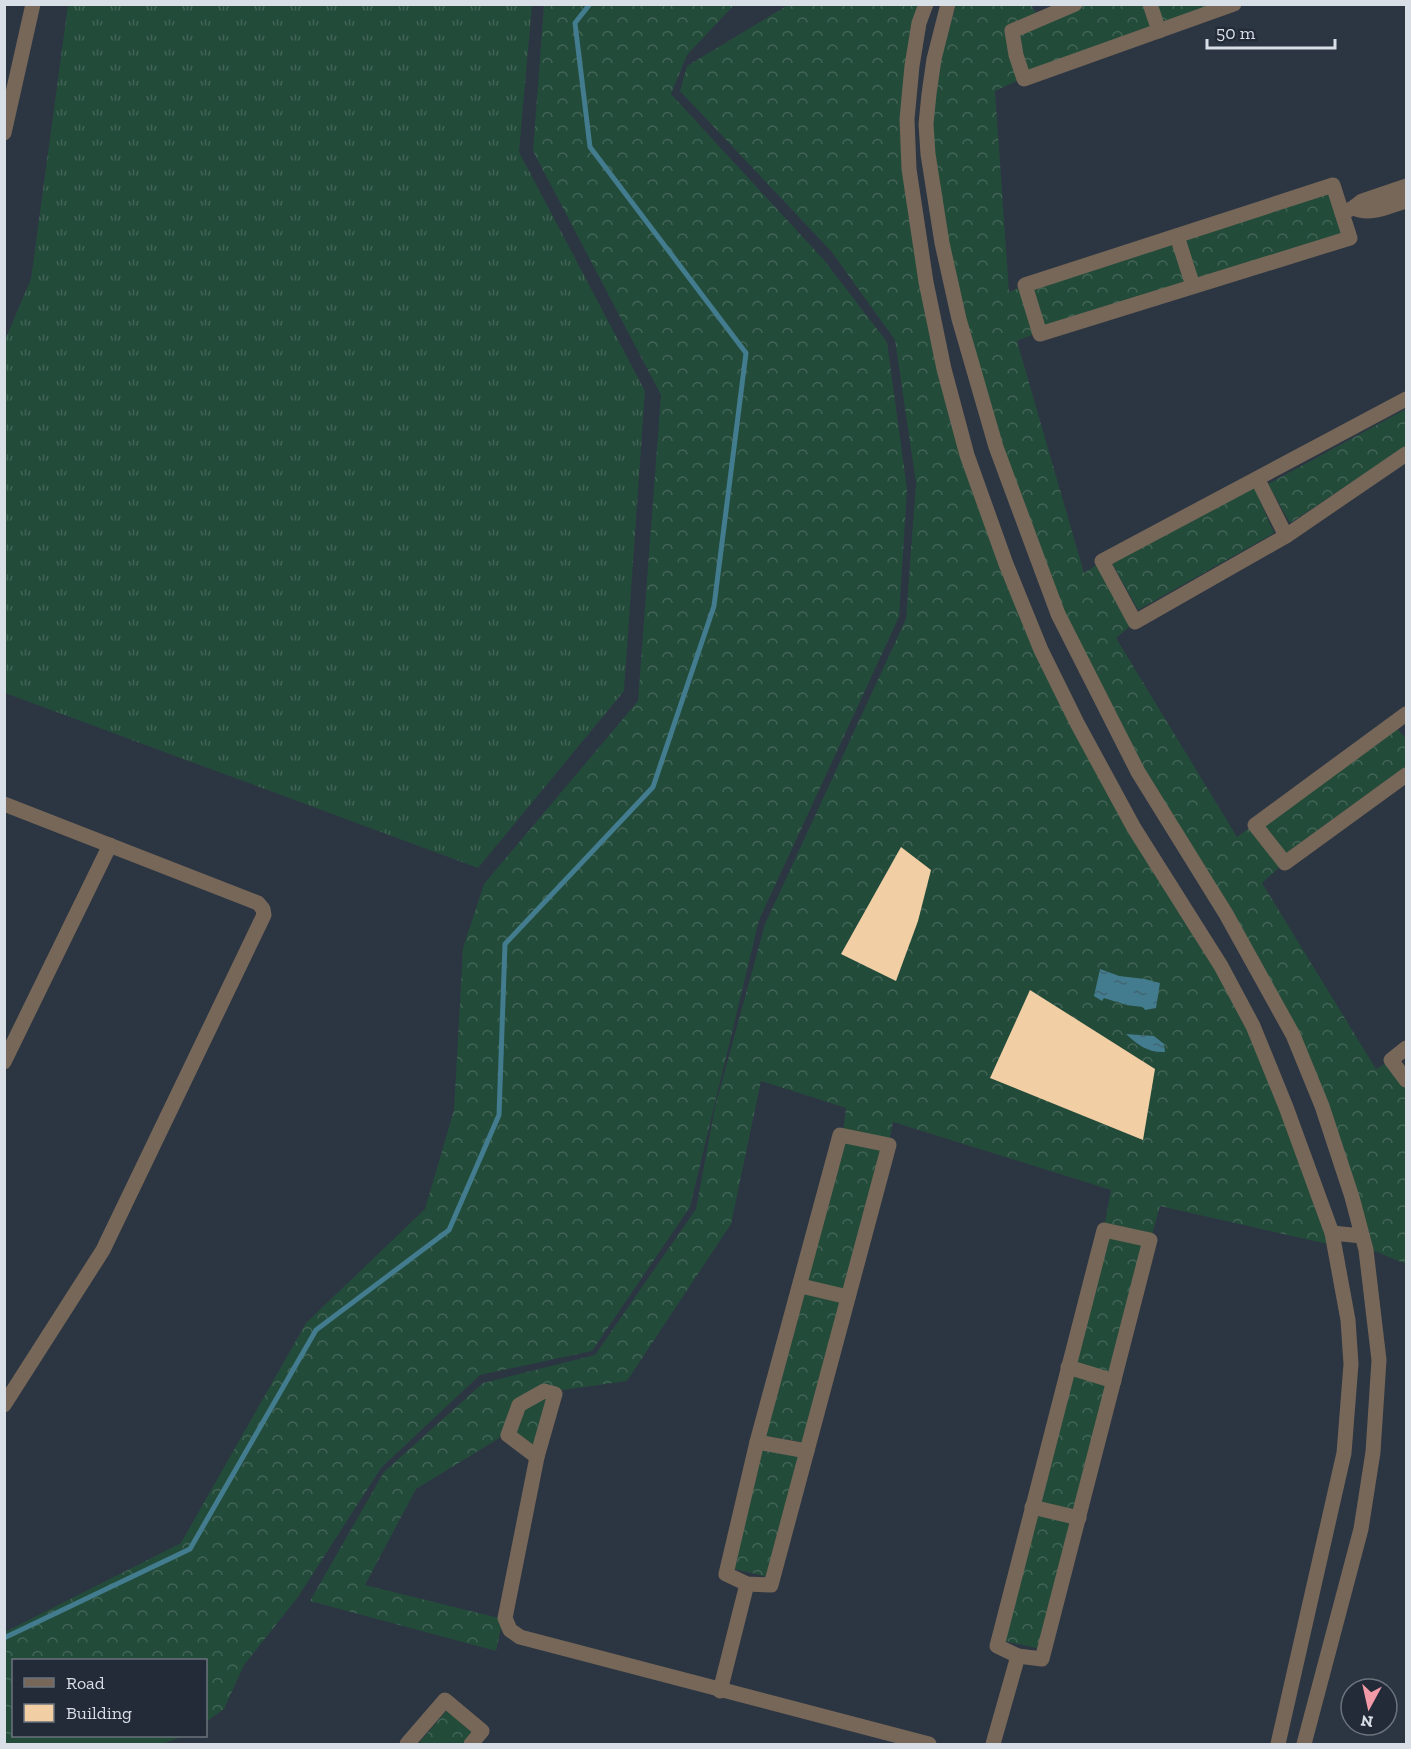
<svg xmlns="http://www.w3.org/2000/svg" width="1411" height="1749" font-family="'Zilla Slab',serif">
	<defs>
		<pattern id="grass-tufts" width="24" height="20" patternUnits="userSpaceOnUse" patternTransform="scale(1.5)"><rect width="24" height="20" fill="#234b3a"/><path d="M3 7l-1-3M5 7V3M7 7l1-3M15 17l-1-3M17 17v-4M19 17l1-3" fill="none" stroke="#426456"/></pattern>
		<pattern id="forest-crowns" width="20" height="18" patternUnits="userSpaceOnUse" patternTransform="scale(1.5)"><rect width="20" height="18" fill="#234b3a"/><path d="M2 6a3 3 0 1 1 6 0M12 15a3 3 0 1 1 6 0" fill="none" stroke="#426456"/></pattern>
		<pattern id="water-ripples" width="26" height="14" patternUnits="userSpaceOnUse" patternTransform="scale(1.5)"><rect width="26" height="14" fill="#427c8e"/><path d="M2 4q2-2 4 0t4 0M15 11q2-2 4 0t4 0" fill="none" stroke="#426571"/></pattern>
	</defs>
	<rect width="100%" height="100%" fill="#2c3542"/>
	<path fill="url(#grass-tufts)" d="M68,5H532L519,152L645,391L624,691L478,868L5,693V340L31,279Z"/>
	<g fill="url(#forest-crowns)">
		<path d="M1084,4L1147,5L1156,29L1027,73L1017,32Z"/>
		<path d="M1154,4L1219,5L1161,24Z"/>
		<path d="M544,5H734L687,55L671,94L824,260L887,342L907,489L899,617L759,920L690,1207L592,1351L480,1375L381,1468L298,1597L244,1665L224,1709L206,1722V1660H14V1736H184L162,1744H5V1632L181,1543L306,1323L425,1209L454,1110L463,948L484,884L638,701L661,395L533,151Z"/>
		<path d="M788,5H923L902,118L943,369L1039,651L1252,1026L1332,1245L1160,1206L1151,1238L1104,1227L1111,1190L893,1122L889,1143L843,1131L846,1108L761,1081L731,1224L627,1381L556,1391L517,1403L506,1434L416,1489L365,1585L503,1619L496,1651L310,1601L384,1472L483,1383L595,1355L696,1209L715,1107L765,924L906,619L916,483L895,340L831,251L680,91L687,66Z"/>
		<path d="M956,5H1031L1039,18L1009,31L1021,79L995,91L1009,292L1023,286L1037,333L1017,341L1084,573L1101,562L1134,623L1116,638L1237,837L1252,826L1282,865L1262,883L1376,1069L1390,1061L1406,1083V1264L1369,1249L1326,1106L1141,771L1061,612L1021,504L964,319L948,243L935,155L932,126L941,59Z"/>
		<path d="M1329,191L1344,235L1197,278L1185,239Z"/>
		<path d="M1174,241L1188,283L1043,328L1030,288Z"/>
		<path d="M1406,409V446L1290,523L1268,484Z"/>
		<path d="M1254,487L1274,533L1138,610L1112,563Z"/>
		<path d="M1397,728L1406,739V766L1286,853L1263,826Z"/>
		<path d="M844,1141L884,1148L845,1291L808,1281Z"/>
		<path d="M1108,1236L1145,1244L1111,1374L1075,1363Z"/>
		<path d="M805,1293L843,1300L803,1442L766,1436Z"/>
		<path d="M1071,1373L1109,1383L1074,1510L1038,1503Z"/>
		<path d="M553,1396L536,1452L513,1434L520,1408Z"/>
		<path d="M762,1448L802,1454L768,1577L734,1569Z"/>
		<path d="M1035,1513L1074,1521L1040,1649L1005,1641Z"/>
		<path d="M447,1710L474,1732L464,1744H418Z"/>
	</g>
	<g fill="url(#water-ripples)">
		<path d="M1100,969L1119,976L1145,979L1160,983L1156,1008L1145,1010L1143,1007L1126,1005L1104,998L1102,1001L1094,996Z"/>
		<path d="M1126,1034L1154,1036L1164,1044L1165,1052C1148,1053 1138,1045 1126,1034Z"/>
	</g>
	<g fill="none" stroke-linecap="round" stroke-linejoin="round">
		<path stroke="#427c8e" stroke-width="5" d="M4,1638L190,1549L316,1330L449,1230L499,1115L505,944L653,787L714,606L746,353L590,147L575,23L590,4"/>
	</g>
	<g fill="#f2cea5">
		<path d="M901,847L931,870L918,921L896,981L841,954Z"/>
		<path d="M1030,990L1155,1069L1143,1140L990,1078Z"/>
	</g>
	<g fill="none" stroke-linecap="round" stroke-linejoin="round">
		<g stroke="#766758" stroke-width="15">
			<path d="M926,4L919,23L912,66L907,119L909,169L926,282L944,369L967,455L1006,564L1041,650L1077,723L1134,828L1221,966L1253,1026L1286,1107L1332,1233L1348,1320L1351,1364L1344,1453L1278,1744"/>
			<path d="M948,4L934,59L929,94L926,124L928,154L942,243L959,319L996,447L1058,614L1138,772L1226,914L1293,1035L1322,1106L1352,1197L1366,1250L1379,1360L1373,1452L1361,1529L1304,1744"/>
			<path d="M1075,4L1012,31L1016,55L1024,79L1234,4"/>
			<path d="M1150,4L1159,31"/>
			<path d="M1333,185L1350,238L1040,334L1025,285Z"/>
			<path d="M1353,208C1371,216 1389,206 1406,201"/>
			<path d="M1342,213L1353,208L1362,201L1406,186"/>
			<path d="M1177,236L1193,286"/>
			<path d="M1406,399L1102,561L1135,622L1286,536L1406,454"/>
			<path d="M1258,480L1286,536"/>
			<path d="M1406,714L1255,825L1285,863L1406,775"/>
			<path d="M4,804L258,903L263,909L264,915L103,1250L4,1405"/>
			<path d="M1406,1048L1391,1060L1406,1080"/>
			<path d="M4,1062L110,845"/>
			<path d="M840,1135L889,1145L771,1585L747,1584L726,1574L757,1442Z"/>
			<path d="M1104,1230L1150,1240L1042,1659L1018,1656L997,1646Z"/>
			<path d="M1332,1233L1362,1236"/>
			<path d="M801,1286L848,1297"/>
			<path d="M1068,1367L1114,1381"/>
			<path d="M544,1391L555,1394L537,1457L508,1435L519,1405Z"/>
			<path d="M757,1442L807,1451"/>
			<path d="M537,1457L505,1618L510,1630L520,1637L929,1744"/>
			<path d="M1032,1507L1079,1518"/>
			<path d="M720,1691L747,1584"/>
			<path d="M407,1744L445,1700L482,1731L471,1744"/>
			<path d="M993,1744L1018,1656"/>
		</g>
		<path stroke="#766758" stroke-width="15" d="M4,133L33,4"/>
	</g>
	<rect width="1411" height="1749" fill="none" stroke="#d9dfe7" stroke-width="12"/>
	<rect x="12" y="1659" width="195" height="78" fill="#222b37" stroke="#6b737d" stroke-width="1.5"/>
	<rect x="24" y="1678" width="30" height="9" fill="#766758" stroke="#6b737d" stroke-width="1.5"/>
	<text x="66" y="1689" font-size="18" fill="#d9dfe7">Road</text>
	<rect x="24" y="1704" width="30" height="18" fill="#f2cea5" stroke="#6b737d" stroke-width="1.5"/>
	<text x="66" y="1719" font-size="18" fill="#d9dfe7">Building</text>
	<g transform="translate(1369 1707) rotate(188)"><circle r="28" fill="#222b37" stroke="#6b737d" stroke-width="1.5"/>
	<path d="M0-4.5L10 22L0 15L-10 22Z" fill="#f39aa9"/>
	<text y="-9" font-size="16" font-weight="bold" text-anchor="middle" fill="#d9dfe7">N</text>
	</g>
	<path d="M1207 39v9h128v-9" fill="none" stroke="#d9dfe7" stroke-width="3"/>
	<text x="1216" y="39" font-size="18" fill="#d9dfe7" stroke="#222b37" stroke-width="4.5" paint-order="stroke">50 m</text>
</svg>
